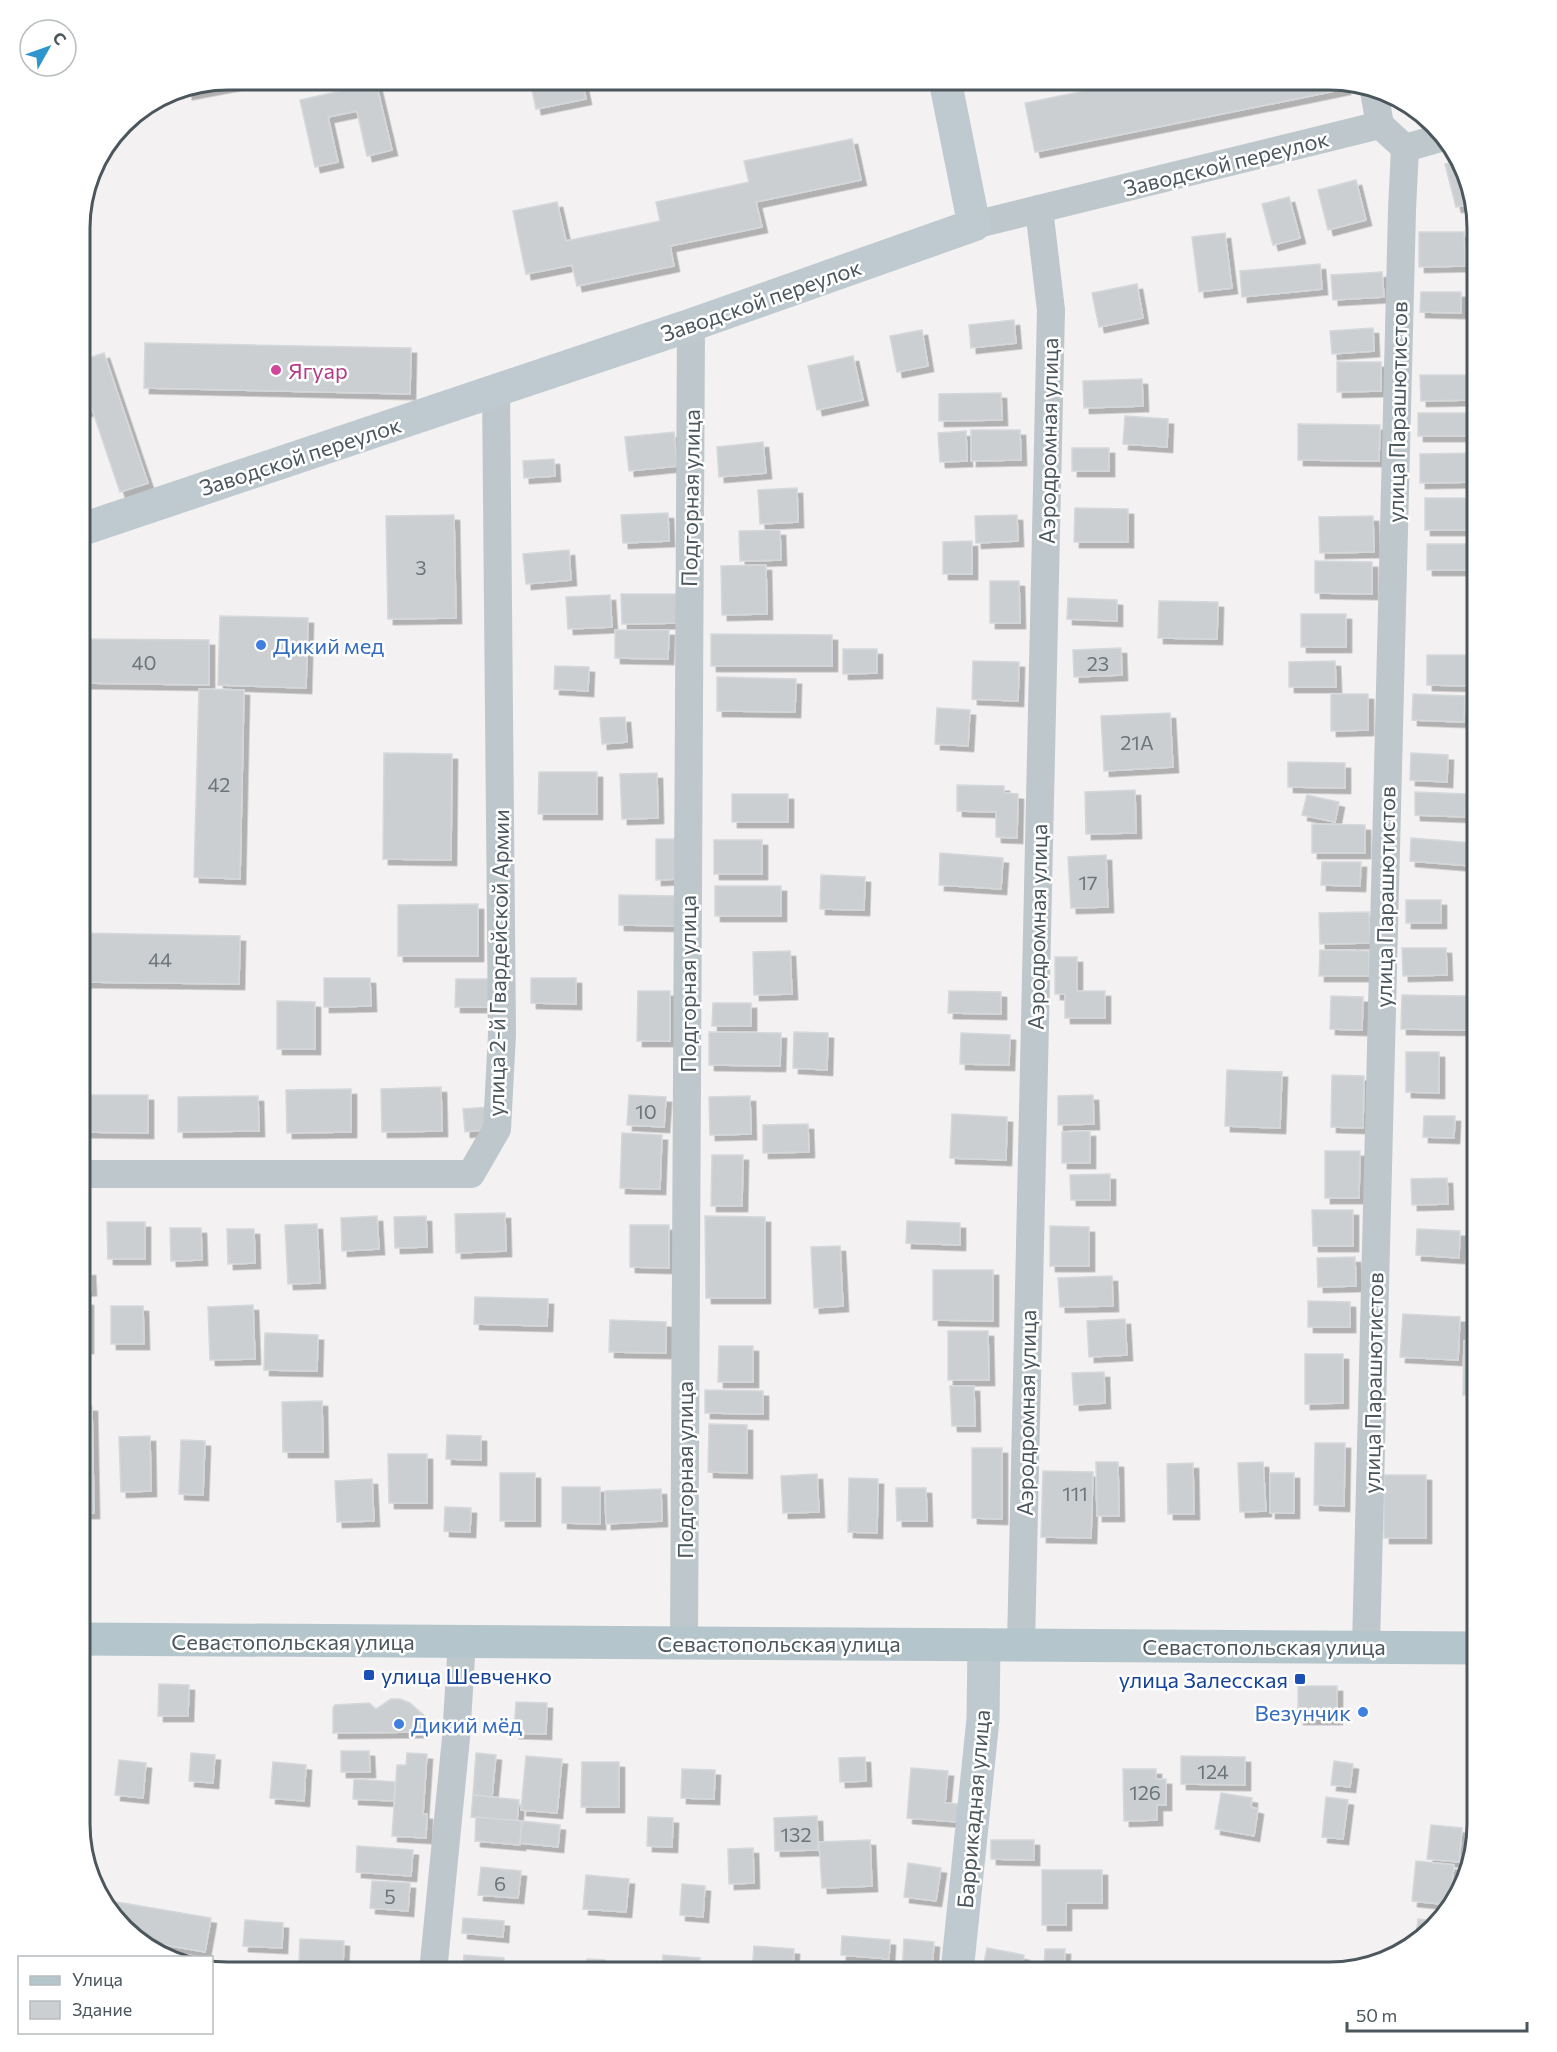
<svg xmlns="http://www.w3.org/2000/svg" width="1557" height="2052" font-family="Commissioner,sans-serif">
	<defs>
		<filter id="shadow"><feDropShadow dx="5.5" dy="5.5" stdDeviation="0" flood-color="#0004"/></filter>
	</defs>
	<rect width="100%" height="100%" fill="#f3f1f1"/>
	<g fill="#cbcfd2" stroke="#d5d8db" stroke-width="1.5" filter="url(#shadow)">
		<path d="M228,80H240L241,84L187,94L186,88Z"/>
		<path d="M530,80H582L586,99L536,109Z"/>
		<path d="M1138,80H1339L1344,81L1345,89L1035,152L1025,103Z"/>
		<path d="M376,83L392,150L367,156L357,111L328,117L338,162L315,167L300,100Z"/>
		<path d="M852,139L861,180L756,202L762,227L670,246L674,266L577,286L572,265L526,274L513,211L557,202L566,241L660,221L656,202L749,182L744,161Z"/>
		<path d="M1457,161L1470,204L1456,207L1445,164Z"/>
		<path d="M1356,180L1366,220L1328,230L1318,190Z"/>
		<path d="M1289,197L1300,238L1273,245L1262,204Z"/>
		<path d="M1419,232H1464L1465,266L1419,267Z"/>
		<path d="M1225,233L1232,288L1199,292L1192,237Z"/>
		<path d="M1320,264L1322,289L1242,297L1240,271Z"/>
		<path d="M1382,272L1384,297L1333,300L1331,275Z"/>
		<path d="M1137,284L1143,318L1099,327L1092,293Z"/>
		<path d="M1421,292H1461V313L1420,312Z"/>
		<path d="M1014,320L1016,343L971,348L969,325Z"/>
		<path d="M1373,328L1374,351L1332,354L1330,331Z"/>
		<path d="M922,330L928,366L897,372L890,336Z"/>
		<path d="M145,343L411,348L410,394L144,388Z"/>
		<path d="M104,353L148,483L120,492L92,409L80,413V361Z"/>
		<path d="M853,356L863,400L817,410L808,366Z"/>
		<path d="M1337,362H1381V391L1337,392Z"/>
		<path d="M1420,375H1472V400L1421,401Z"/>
		<path d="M1142,379L1143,406L1084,408L1083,381Z"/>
		<path d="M1001,393L1002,420L939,421V394Z"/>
		<rect x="1418" y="413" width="54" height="23"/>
		<path d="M1125,416L1168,419L1167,447L1123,444Z"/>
		<path d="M1298,424L1380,425L1379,461L1298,460Z"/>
		<path d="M971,430H1020L1021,460L971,461Z"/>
		<path d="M966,431L967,461L940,462L938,433Z"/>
		<path d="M674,432L677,466L629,471L625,437Z"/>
		<path d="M763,442L766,473L719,477L717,447Z"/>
		<rect x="1072" y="448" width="37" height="23"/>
		<path d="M1477,453V482L1420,483V454Z"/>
		<path d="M554,459L555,476L524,478L523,461Z"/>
		<path d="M797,488L798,522L760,524L758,490Z"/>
		<rect x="1425" y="498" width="42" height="32"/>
		<path d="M1075,508L1128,509V542H1074Z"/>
		<path d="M668,513L669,541L623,543L621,515Z"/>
		<path d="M454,515L456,618L388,619L386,516Z"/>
		<path d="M1017,515L1018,541L976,543L975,516Z"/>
		<path d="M1373,516L1374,552L1320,553L1319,517Z"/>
		<path d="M780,530L781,560L740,561L739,531Z"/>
		<path d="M972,541V574H943V542Z"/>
		<rect x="1427" y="544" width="50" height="26"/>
		<path d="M569,550L571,580L526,584L523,554Z"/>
		<path d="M1315,561L1372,562V594L1315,593Z"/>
		<path d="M766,565L767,614L722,615L721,566Z"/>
		<path d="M990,581H1019L1020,623H990Z"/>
		<path d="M621,594H683V623L622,624Z"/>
		<path d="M610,595L612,627L568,629L566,597Z"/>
		<path d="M1068,598L1117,600V621L1067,619Z"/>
		<path d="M1159,601L1218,602L1217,639L1158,638Z"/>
		<rect x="1301" y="614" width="45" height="33"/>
		<path d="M220,616L308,618L306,688L218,685Z"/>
		<path d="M615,630H669L668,659L615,658Z"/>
		<path d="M711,634L832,635V666H711Z"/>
		<path d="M80,639L209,640V685L80,683Z"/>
		<path d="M1121,648L1122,675L1074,677L1073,650Z"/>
		<path d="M843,649H877V673L843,674Z"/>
		<path d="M1427,655H1474V686L1427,685Z"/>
		<path d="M973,661L1019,662L1018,701L972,699Z"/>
		<path d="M1335,661L1336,687H1289V662Z"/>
		<path d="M555,666L589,667L588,691L554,689Z"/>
		<path d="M717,677L796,679L795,712L717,711Z"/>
		<path d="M199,689L244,690L240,879L194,877Z"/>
		<path d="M1331,694H1368V730L1331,731Z"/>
		<path d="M1413,694L1465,696L1464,722L1412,720Z"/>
		<path d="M937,708L970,710L968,746L935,744Z"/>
		<path d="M1170,713L1173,767L1104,771L1101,716Z"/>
		<path d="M625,717L627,742L602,744L600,718Z"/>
		<path d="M384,753L452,754L451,860L383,859Z"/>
		<path d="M1411,753L1448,755L1447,782L1410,780Z"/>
		<path d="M1288,762L1345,763V788L1288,787Z"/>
		<path d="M539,772H597V814H538Z"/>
		<path d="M657,773L658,818L622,819L620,774Z"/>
		<path d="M957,785L1004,786V793L1018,794L1017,838L996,837V812L957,811Z"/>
		<path d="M1135,790L1136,833L1086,834L1085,792Z"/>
		<path d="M1415,792L1466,794L1465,817L1415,815Z"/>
		<rect x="732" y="794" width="56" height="28"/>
		<path d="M1307,795L1339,802L1335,822L1302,815Z"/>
		<path d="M1312,824L1365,825V853H1312Z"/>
		<path d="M1411,838L1473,843L1471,866L1410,861Z"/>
		<path d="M656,839H678L679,879L656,880Z"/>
		<rect x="714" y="840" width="48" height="34"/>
		<path d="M940,853L1003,858L1001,889L939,885Z"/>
		<path d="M1106,855L1108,907L1071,908L1068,857Z"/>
		<path d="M1322,862H1361L1360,886L1321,885Z"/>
		<path d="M821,875L865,877L864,910L820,909Z"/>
		<rect x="715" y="886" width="66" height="30"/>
		<path d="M619,895L679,896L678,926L619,925Z"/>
		<rect x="1406" y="900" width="35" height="23"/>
		<path d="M478,904V956H398V905Z"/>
		<path d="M1369,912L1370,943L1320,944L1319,913Z"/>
		<path d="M80,933L240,936L239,984L80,982Z"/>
		<path d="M1402,948H1446L1447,975L1403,976Z"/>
		<path d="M1320,950L1369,951V976H1319Z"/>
		<path d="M790,951L792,994L754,995L753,952Z"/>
		<path d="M1055,957H1077V991H1105V1018H1065V994H1055Z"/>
		<path d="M324,978H370L371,1006L324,1007Z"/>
		<path d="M531,978H576V1004L531,1003Z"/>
		<path d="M456,979H491V1007H455Z"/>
		<path d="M638,991H670V1041H637Z"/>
		<path d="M949,991L1001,992V1014L948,1013Z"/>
		<path d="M1402,995L1469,996L1468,1030L1401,1029Z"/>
		<path d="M1331,996L1363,997L1362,1030L1330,1029Z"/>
		<path d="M277,1001L315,1002V1049H277Z"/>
		<path d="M713,1003H751V1026H712Z"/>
		<path d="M709,1032L781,1033L780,1066L709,1065Z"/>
		<path d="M794,1032L828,1033L827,1070L793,1068Z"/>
		<path d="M961,1033L1010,1035L1009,1065L960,1064Z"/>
		<path d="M1406,1052H1439V1093L1406,1092Z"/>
		<path d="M1227,1070L1282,1072L1280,1128L1225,1126Z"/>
		<path d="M1332,1075L1364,1076L1363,1128L1331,1127Z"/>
		<path d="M441,1087L442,1131L382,1132L381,1089Z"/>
		<path d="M351,1089V1132L287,1133L286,1090Z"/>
		<path d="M80,1095H148V1133L80,1132Z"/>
		<path d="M629,1095L666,1097L664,1127L627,1125Z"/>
		<path d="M1093,1095L1094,1124L1058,1125V1096Z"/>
		<path d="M258,1096L259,1131L178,1132V1097Z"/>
		<path d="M750,1096L751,1134L710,1135L709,1097Z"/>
		<path d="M488,1107L490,1129L465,1132L463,1109Z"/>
		<path d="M952,1114L1007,1117L1006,1160L950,1158Z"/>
		<path d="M1424,1116H1455L1454,1138L1423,1137Z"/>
		<path d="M808,1124L809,1152L763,1153V1125Z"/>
		<path d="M1090,1131V1163H1062V1132Z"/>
		<path d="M622,1133L662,1135L660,1189L620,1188Z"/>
		<path d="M1325,1151H1360L1359,1198H1325Z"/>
		<path d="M712,1155H743L742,1206H711Z"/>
		<path d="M1110,1174V1200H1071L1070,1175Z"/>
		<path d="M1447,1178L1448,1204L1412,1205L1411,1179Z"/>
		<path d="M1312,1210H1353V1246H1313Z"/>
		<path d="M505,1213L506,1251L456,1253L455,1214Z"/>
		<path d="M377,1216L379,1249L342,1251L341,1218Z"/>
		<path d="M426,1216L427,1247L395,1248L394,1217Z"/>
		<path d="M705,1216L765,1217V1298H706Z"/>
		<path d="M907,1221L960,1223V1245L906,1243Z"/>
		<path d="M107,1222H145V1259H108Z"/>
		<path d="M317,1224L320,1283L288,1284L285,1225Z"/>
		<path d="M630,1225H669V1268L630,1267Z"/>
		<path d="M1050,1226L1089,1227V1266H1050Z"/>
		<path d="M170,1228H201L202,1260L171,1261Z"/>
		<path d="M227,1229H254L255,1263L228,1264Z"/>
		<path d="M1417,1229L1460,1231L1459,1258L1416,1255Z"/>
		<path d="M840,1246L843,1306L814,1308L811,1247Z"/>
		<path d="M1355,1257L1356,1286L1318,1287L1317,1258Z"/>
		<path d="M90,1270L91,1290L80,1291V1271Z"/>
		<path d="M933,1270H993V1321L933,1320Z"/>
		<path d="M1112,1276L1113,1306L1060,1307L1058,1278Z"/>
		<path d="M475,1297L548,1299L547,1326L474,1324Z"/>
		<rect x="80" y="1300" width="8" height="48"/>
		<path d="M1308,1301L1350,1302V1327H1308Z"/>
		<path d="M253,1305L255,1359L210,1360L208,1307Z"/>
		<path d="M111,1306H143L144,1344H111Z"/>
		<path d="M1403,1314L1460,1317L1458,1360L1400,1357Z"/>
		<path d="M1125,1319L1127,1355L1089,1357L1087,1321Z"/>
		<path d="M610,1320L666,1322V1353L609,1352Z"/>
		<path d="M948,1331H988L989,1380H948Z"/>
		<path d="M265,1333L318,1335L317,1371L264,1370Z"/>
		<path d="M1464,1341L1477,1342V1395H1463Z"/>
		<path d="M719,1346H753V1382H718Z"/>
		<path d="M1305,1354H1343V1403L1305,1404Z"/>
		<path d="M1104,1372L1105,1403L1074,1405L1072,1373Z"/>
		<path d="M950,1386H974L975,1426H952Z"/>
		<path d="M705,1390L763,1391V1414L705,1413Z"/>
		<path d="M322,1401L323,1452H283L282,1402Z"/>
		<path d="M80,1406H92L94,1513H80Z"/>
		<path d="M709,1424L747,1425V1473L708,1472Z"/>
		<path d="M447,1435L481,1436V1460L446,1459Z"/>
		<path d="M150,1436L151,1491L121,1492L119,1437Z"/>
		<path d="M181,1440L205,1441L203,1495L179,1494Z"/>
		<path d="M1315,1443H1345L1344,1506L1314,1505Z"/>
		<path d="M972,1448H1002V1519L972,1518Z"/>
		<path d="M388,1454H427V1503H389Z"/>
		<path d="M1096,1462H1118L1119,1516H1097Z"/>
		<path d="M1263,1462L1266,1511L1240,1512L1238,1463Z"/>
		<path d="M1193,1463L1194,1514H1168L1167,1464Z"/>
		<path d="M1043,1471L1093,1472L1091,1538L1041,1537Z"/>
		<rect x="500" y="1473" width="35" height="48"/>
		<rect x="1270" y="1473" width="24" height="40"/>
		<path d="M817,1474L819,1512L783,1513L781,1476Z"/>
		<rect x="1384" y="1475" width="42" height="63"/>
		<path d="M849,1478L878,1479L877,1533L848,1532Z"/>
		<path d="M372,1479L374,1521L337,1522L335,1481Z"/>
		<path d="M562,1487H600V1524L562,1523Z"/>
		<path d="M896,1488H926L927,1521H897Z"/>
		<path d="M661,1489L662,1521L606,1524L605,1491Z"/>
		<path d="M445,1507L471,1508L470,1532L444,1531Z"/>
		<path d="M159,1684L189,1685L188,1716H158Z"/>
		<rect x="1298" y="1686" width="39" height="33"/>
		<path d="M391,1699H400L410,1703L421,1713L422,1732L333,1733V1708L335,1705L369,1703L376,1709Z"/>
		<path d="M516,1702L547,1703L546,1734L514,1733Z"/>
		<path d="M341,1751H369L370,1772H341Z"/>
		<path d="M191,1753L215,1755L213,1783L189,1781Z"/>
		<path d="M407,1753L427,1754L423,1814H427L426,1838L392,1836L397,1765H406Z"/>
		<path d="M476,1753L496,1755L492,1797L473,1795Z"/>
		<path d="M526,1756L562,1759L557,1813L521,1810Z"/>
		<path d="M1181,1756L1245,1757V1785L1181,1784Z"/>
		<path d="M865,1757L866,1781L840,1782L839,1758Z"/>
		<path d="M119,1760L146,1763L143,1798L115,1795Z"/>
		<path d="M1334,1761L1353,1764L1350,1787L1331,1785Z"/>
		<path d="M273,1762L306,1765L304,1801L270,1798Z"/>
		<path d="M582,1762H619V1807H581Z"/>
		<path d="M911,1768L948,1771L945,1803L959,1804L958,1822L907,1818Z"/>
		<path d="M682,1769L715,1770L714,1799L681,1798Z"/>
		<path d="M1123,1769H1156V1779H1166V1805H1157V1820L1124,1821Z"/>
		<path d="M354,1779L395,1782L394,1801L353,1799Z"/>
		<path d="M1221,1793L1252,1798L1251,1807L1258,1809L1254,1836L1215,1829Z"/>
		<path d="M473,1795L519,1800L517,1821L471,1817Z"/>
		<path d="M1326,1797L1348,1800L1343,1839L1322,1837Z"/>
		<path d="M817,1816L818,1850L775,1851L774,1818Z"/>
		<path d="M476,1817L522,1821L520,1845L475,1841Z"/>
		<path d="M648,1817L673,1818L672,1847L647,1846Z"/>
		<path d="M522,1821L560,1825L558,1847L520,1843Z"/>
		<path d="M1431,1825L1462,1828L1459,1862L1427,1859Z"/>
		<path d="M870,1840L872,1886L822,1888L819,1842Z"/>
		<path d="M991,1840H1034V1860L991,1859Z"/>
		<path d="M357,1846L413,1850L411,1876L356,1872Z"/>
		<path d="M753,1848L754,1883L729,1884L728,1849Z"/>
		<path d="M1416,1861L1454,1865L1450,1905L1412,1901Z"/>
		<path d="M908,1863L941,1868L936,1901L904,1897Z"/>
		<path d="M481,1867L521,1871L518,1898L478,1895Z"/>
		<path d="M1042,1870H1102V1903H1066V1925H1042Z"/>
		<path d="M586,1875L629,1879L626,1912L583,1909Z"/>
		<path d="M372,1881L410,1883L408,1911L370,1908Z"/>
		<path d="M682,1884L705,1886L703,1917L680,1915Z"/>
		<path d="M117,1902L211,1918L205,1952L141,1941L114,1916Z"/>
		<path d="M463,1918L504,1921L503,1937L462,1933Z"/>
		<path d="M1418,1919L1437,1921L1415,1944Z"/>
		<path d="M245,1920L283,1923L282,1948L243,1946Z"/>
		<path d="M842,1936L890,1940L889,1959L841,1955Z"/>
		<path d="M300,1939L344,1941L343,1965L299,1963Z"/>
		<path d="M904,1939L934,1942L932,1972H902Z"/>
		<path d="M754,1946L794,1949L793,1969L800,1972H752Z"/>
		<path d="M987,1948L1024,1955L1022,1968L1010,1966L1009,1972H990V1968L983,1967Z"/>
		<path d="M1045,1949H1065L1064,1972H1044Z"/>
		<path d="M464,1955L504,1958L503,1972H463Z"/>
		<path d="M663,1955L700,1958L698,1972H662Z"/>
		<path d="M587,1959L605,1960L604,1972H586Z"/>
	</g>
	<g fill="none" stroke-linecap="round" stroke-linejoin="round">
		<g stroke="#bec7cb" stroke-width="28">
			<path d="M1374,91L1380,125"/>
			<path d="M974,225L1380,125L1405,148L1444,137"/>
			<path d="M80,1174H471L497,1129L502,1034L496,390"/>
			<path d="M684,1643L691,325"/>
			<path d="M1021,1645L1051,310L1039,209"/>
			<path d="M1366,1647L1402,210L1405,148"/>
			<path d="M433,1972L456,1738L462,1641"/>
		</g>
		<g stroke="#bfcad0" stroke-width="33">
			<path d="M80,530L691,325L974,225L945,80"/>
			<path d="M957,1972L983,1719L984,1645"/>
		</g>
		<path stroke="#b4c5cc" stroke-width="33" d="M80,1639L1477,1648"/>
	</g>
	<circle fill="#d1479c" stroke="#fff" stroke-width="2" cx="276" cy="370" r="6"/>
	<g fill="#3f7fe0" stroke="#fff" stroke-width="2">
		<circle cx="261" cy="645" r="6"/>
		<circle cx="1363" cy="1712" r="6"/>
		<circle cx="399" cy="1724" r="6"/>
	</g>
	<g fill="#1a4fb4" stroke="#fff" stroke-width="2">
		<rect x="363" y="1669" width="12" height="12" rx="3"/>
		<rect x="1294" y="1673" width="12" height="12" rx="3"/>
	</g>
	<g text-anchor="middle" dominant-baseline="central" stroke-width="5" stroke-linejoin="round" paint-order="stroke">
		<g font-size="20" fill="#6b757a">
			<text x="421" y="567">3</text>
			<text x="144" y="662">40</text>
			<text x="1098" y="663">23</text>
			<text x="1137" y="742">21А</text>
			<text x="219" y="784">42</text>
			<text x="1088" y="882">17</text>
			<text x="160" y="959">44</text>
			<text x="646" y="1111">10</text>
			<text x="1075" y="1493">111</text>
			<text x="1213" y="1771">124</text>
			<text x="1145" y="1792">126</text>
			<text x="796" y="1834">132</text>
			<text x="500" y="1883">6</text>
			<text x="390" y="1896">5</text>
		</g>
		<g font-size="22" fill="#4b575c" stroke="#fff">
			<text transform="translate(1226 163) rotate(-14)">Заводской переулок</text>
			<text transform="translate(761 300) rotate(-19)">Заводской переулок</text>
			<text transform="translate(1397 412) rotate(-89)">улица Парашютистов</text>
			<text transform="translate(1048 441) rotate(-89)">Аэродромная улица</text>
			<text transform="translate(300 456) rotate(-18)">Заводской переулок</text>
			<text transform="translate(690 498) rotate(-89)">Подгорная улица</text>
			<text transform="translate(1385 897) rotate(-89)">улица Парашютистов</text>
			<text transform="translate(1037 927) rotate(-89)">Аэродромная улица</text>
			<text transform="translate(498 963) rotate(-89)">улица 2-й Гвардейской Армии</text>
			<text transform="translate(687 984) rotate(-90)">Подгорная улица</text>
			<text transform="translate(1373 1383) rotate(-89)">улица Парашютистов</text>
			<text transform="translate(1026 1413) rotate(-89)">Аэродромная улица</text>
			<text transform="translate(684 1470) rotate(-90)">Подгорная улица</text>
			<text x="293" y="1641">Севастопольская улица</text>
			<text x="779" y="1643">Севастопольская улица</text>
			<text x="1264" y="1646">Севастопольская улица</text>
			<text transform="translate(973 1809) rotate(-85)">Баррикадная улица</text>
		</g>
		<g font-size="22" fill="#b23c85" stroke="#fff" text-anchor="start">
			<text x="288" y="370">Ягуар</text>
		</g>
		<g font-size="22" fill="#366cbe" stroke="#fff" text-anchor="start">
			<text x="273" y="645">Дикий мед</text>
			<text x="1351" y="1712" text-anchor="end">Везунчик</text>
			<text x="411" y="1724">Дикий мёд</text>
		</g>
		<g font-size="22" fill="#164399" stroke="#fff" text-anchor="start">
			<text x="381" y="1675">улица Шевченко</text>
			<text x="1288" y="1679" text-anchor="end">улица Залесская</text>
		</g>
	</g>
	<path d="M0 0H1557V2052H0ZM228 90H1329A138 138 0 0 1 1467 228V1824A138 138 0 0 1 1329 1962H228A138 138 0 0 1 90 1824V228A138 138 0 0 1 228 90Z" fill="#fff" fill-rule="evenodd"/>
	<path fill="none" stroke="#4b575c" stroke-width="3" d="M228 90H1329A138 138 0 0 1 1467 228V1824A138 138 0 0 1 1329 1962H228A138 138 0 0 1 90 1824V228A138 138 0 0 1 228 90Z"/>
	<rect x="18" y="1956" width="195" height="78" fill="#ffffff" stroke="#b7bcbe" stroke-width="1.5"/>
	<rect x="30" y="1976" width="30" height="9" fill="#b4c5cc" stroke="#b7bcbe" stroke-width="1.5"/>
	<text x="72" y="1986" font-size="18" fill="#4b575c">Улица</text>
	<rect x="30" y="2001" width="30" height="18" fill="#cbcfd2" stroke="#b7bcbe" stroke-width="1.5"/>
	<text x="72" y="2016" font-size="18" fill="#4b575c">Здание</text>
	<g transform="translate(48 48) rotate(50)"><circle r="28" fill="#ffffff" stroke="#b7bcbe" stroke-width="1.5"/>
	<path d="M0-4.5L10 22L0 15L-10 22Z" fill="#2f95cf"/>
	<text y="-9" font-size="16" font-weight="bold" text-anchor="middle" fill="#4b575c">С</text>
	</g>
	<path d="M1347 2022v9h180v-9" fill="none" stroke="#4b575c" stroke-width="3"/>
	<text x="1356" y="2022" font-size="18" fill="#4b575c" stroke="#ffffff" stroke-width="4.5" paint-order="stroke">50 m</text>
</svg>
